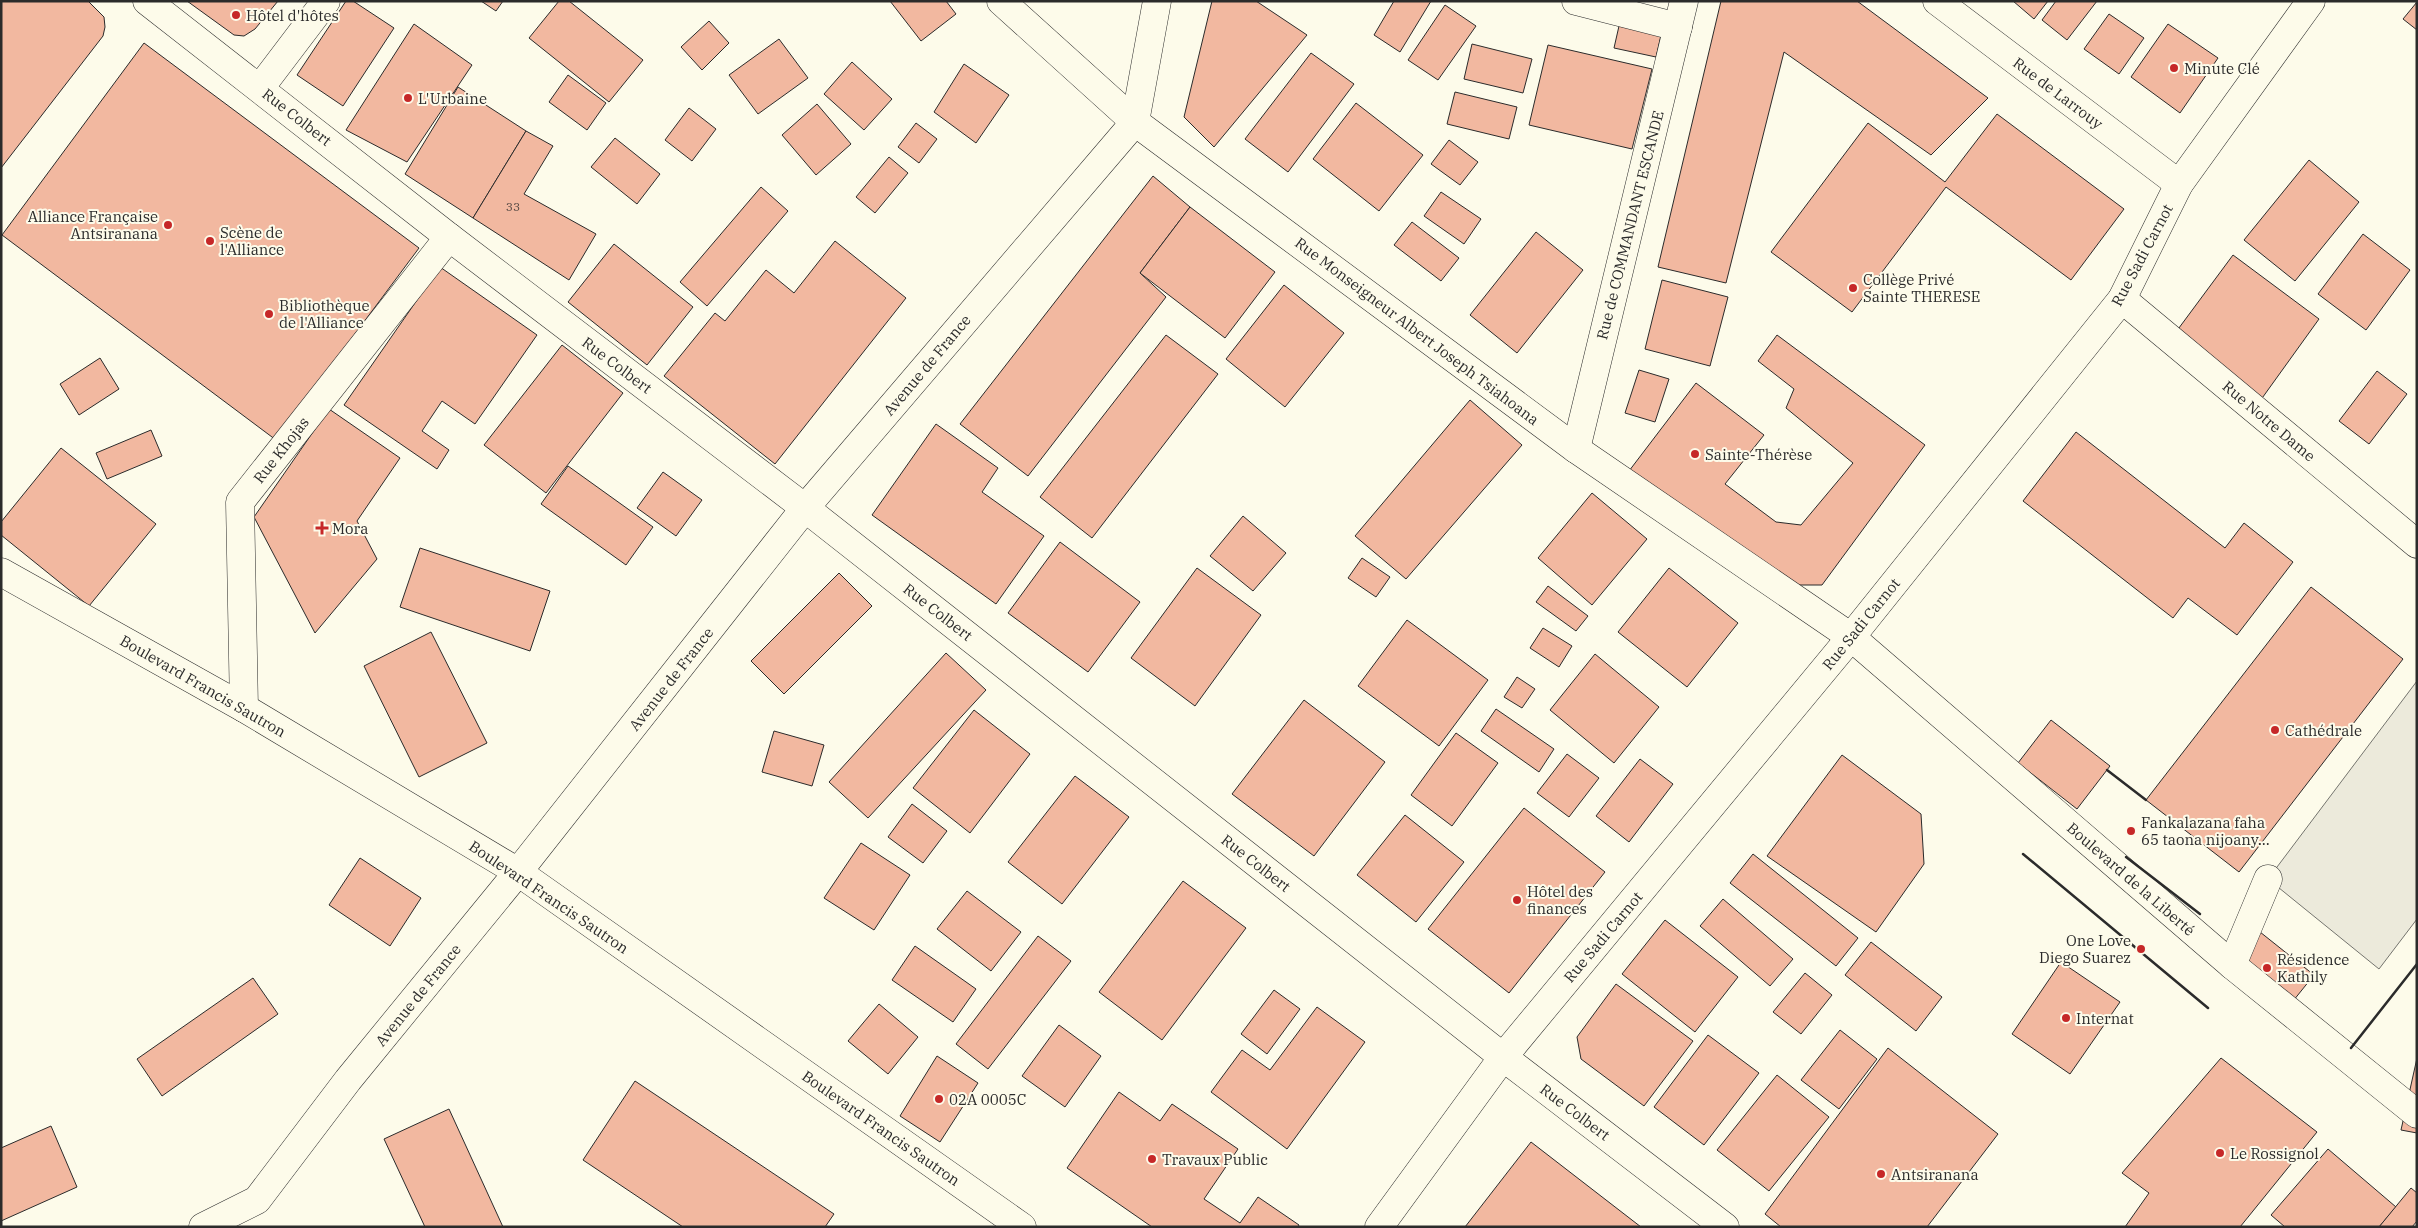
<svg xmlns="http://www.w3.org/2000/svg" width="2418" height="1228" font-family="'IBM Plex Serif',serif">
	<rect width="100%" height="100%" fill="#fdfbea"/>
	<path fill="#eceadb" stroke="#74746e" d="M2417,681V919L2379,969L2268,879Z"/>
	<g fill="#f2b8a0" stroke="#2b2b2b">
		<path d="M1,1H88L104,17L105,27L103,36L1,168Z"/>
		<path d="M187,1H278L255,29L244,36L234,35Z"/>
		<path d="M346,1H353L394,28L343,106L297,75Z"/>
		<path d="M481,1H503L496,11Z"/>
		<path d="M559,1H569L643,60L609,102L529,38Z"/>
		<path d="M890,1H946L956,14L921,41Z"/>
		<path d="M1212,1H1256L1307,35L1214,147L1184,117Z"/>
		<path d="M1394,1H1431L1400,52L1374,35Z"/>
		<path d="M1721,1H1857L1988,98L1931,155L1784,52L1726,283L1658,267Z"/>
		<path d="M2013,1H2048L2034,19Z"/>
		<path d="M2056,1H2097L2067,40L2042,20Z"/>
		<path d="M2417,2V30L2403,19Z"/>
		<path d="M1445,5L1476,26L1438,80L1408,60Z"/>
		<path d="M2109,14L2144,38L2119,74L2084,49Z"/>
		<path d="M709,21L729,43L702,70L681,47Z"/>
		<path d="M414,24L472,65L407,162L346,130Z"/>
		<path d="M2168,24L2218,58L2180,113L2131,77Z"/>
		<path d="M1619,26L1661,35L1656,57L1614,48Z"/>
		<path d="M779,39L808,78L758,114L729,75Z"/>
		<path d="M144,43L419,248L276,440L2,235Z"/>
		<path d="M1472,44L1532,59L1523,93L1464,79Z"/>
		<path d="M1548,45L1652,69L1632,149L1529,125Z"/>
		<path d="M1311,53L1354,84L1288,172L1245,139Z"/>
		<path d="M852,62L892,99L864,130L824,94Z"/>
		<path d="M964,64L1009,95L976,143L934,112Z"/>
		<path d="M568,75L606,103L587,130L549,102Z"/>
		<path d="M458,87L526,131L473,218L405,174Z"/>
		<path d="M1455,92L1517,107L1509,139L1447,124Z"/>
		<path d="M1356,103L1423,155L1379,211L1313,159Z"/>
		<path d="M817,104L851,144L816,175L782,135Z"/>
		<path d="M689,108L716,129L692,161L665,140Z"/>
		<path d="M1997,114L2124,209L2071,280L1946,187L1852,312L1771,252L1868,123L1945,182Z"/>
		<path d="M916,123L937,139L919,163L898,147Z"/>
		<path d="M526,131L553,146L524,194L596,234L569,280L473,218Z"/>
		<path d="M615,138L660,174L637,204L591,167Z"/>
		<path d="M1449,140L1478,162L1460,185L1431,164Z"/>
		<path d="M889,157L908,173L875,213L856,197Z"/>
		<path d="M2309,160L2359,202L2295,281L2244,240Z"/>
		<path d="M1153,176L1190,207L1140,273L1166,297L1028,476L960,424Z"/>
		<path d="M761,187L788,211L707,306L680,282Z"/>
		<path d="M1441,192L1481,219L1464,244L1424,216Z"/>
		<path d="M1190,207L1275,272L1225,338L1140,273Z"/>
		<path d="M1412,222L1459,258L1441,281L1394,245Z"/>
		<path d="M1536,232L1583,270L1517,353L1470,315Z"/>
		<path d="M2363,234L2410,270L2366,330L2318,294Z"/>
		<path d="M835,241L906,298L775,464L664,376L715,313L725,321L766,270L794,293Z"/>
		<path d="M614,244L693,307L647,365L568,302Z"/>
		<path d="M2233,255L2319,319L2260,401L2173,336Z"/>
		<path d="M440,267L537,335L475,424L442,401L422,431L449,450L437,469L344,405Z"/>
		<path d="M1662,280L1728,297L1710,366L1645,349Z"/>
		<path d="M1284,285L1344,333L1285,407L1226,359Z"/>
		<path d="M1166,335L1218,374L1092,538L1040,497Z"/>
		<path d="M1777,335L1925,445L1822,585H1775L1629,471L1696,383L1764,435L1725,484L1776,522L1801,525L1853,463L1786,408L1794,389L1758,361Z"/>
		<path d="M562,345L623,393L546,493L484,445Z"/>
		<path d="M100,358L119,389L79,415L60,384Z"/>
		<path d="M1639,370L1669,379L1655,422L1625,413Z"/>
		<path d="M2377,371L2407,394L2369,444L2339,421Z"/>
		<path d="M1470,400L1522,445L1406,579L1355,536Z"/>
		<path d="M329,409L400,458L357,521L377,559L315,633L254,517Z"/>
		<path d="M936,424L998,468L982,492L1044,536L996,604L872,515Z"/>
		<path d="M151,430L162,456L107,479L96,453Z"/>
		<path d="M2076,432L2225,548L2244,523L2293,562L2237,635L2188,598L2173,618L2023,501Z"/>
		<path d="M61,448L156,524L89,606L1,535V522Z"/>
		<path d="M568,466L653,527L626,565L541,504Z"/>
		<path d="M663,472L702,500L676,536L637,508Z"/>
		<path d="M1592,493L1647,539L1592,605L1538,558Z"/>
		<path d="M1243,516L1286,553L1253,591L1210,556Z"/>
		<path d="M1060,542L1140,602L1088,672L1008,613Z"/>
		<path d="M420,548L550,591L530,651L400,607Z"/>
		<path d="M1362,558L1390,577L1376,597L1348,578Z"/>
		<path d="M1197,568L1261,615L1195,706L1131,658Z"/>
		<path d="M1669,568L1738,623L1687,687L1618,632Z"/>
		<path d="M839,573L872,606L784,694L751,661Z"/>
		<path d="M1548,586L1588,616L1576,631L1536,602Z"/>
		<path d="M2311,587L2403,659L2239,872L2146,800Z"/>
		<path d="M1407,620L1488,680L1439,746L1358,686Z"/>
		<path d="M1543,628L1572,646L1559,667L1530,648Z"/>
		<path d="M431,632L487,743L419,777L364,666Z"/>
		<path d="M946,653L986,690L868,818L829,782Z"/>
		<path d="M1595,654L1659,707L1614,763L1550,710Z"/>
		<path d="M1517,677L1535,689L1522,708L1504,697Z"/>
		<path d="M1304,700L1385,762L1314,856L1232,794Z"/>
		<path d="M1496,709L1554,749L1539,772L1481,731Z"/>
		<path d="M974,710L1030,754L970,833L913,788Z"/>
		<path d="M2051,720L2110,766L2077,809L2018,763Z"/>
		<path d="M774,731L824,745L812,786L762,772Z"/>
		<path d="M1456,733L1498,763L1452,826L1411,795Z"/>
		<path d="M1567,754L1599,778L1569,817L1537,793Z"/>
		<path d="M1842,755L1921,814L1924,864L1876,932L1767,856Z"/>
		<path d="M1640,759L1673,784L1629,842L1596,816Z"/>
		<path d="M1075,776L1129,817L1062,904L1008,862Z"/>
		<path d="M912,804L947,831L923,863L888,837Z"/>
		<path d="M1524,808L1605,872L1509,993L1428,929Z"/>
		<path d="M1405,815L1464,862L1416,922L1357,875Z"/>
		<path d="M861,843L910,875L874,930L824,898Z"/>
		<path d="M1753,854L1858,938L1836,966L1730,883Z"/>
		<path d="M360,858L421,898L390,946L329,905Z"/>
		<path d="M1183,881L1246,928L1162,1040L1099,992Z"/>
		<path d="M967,891L1021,932L991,971L937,929Z"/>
		<path d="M1723,899L1793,959L1770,986L1700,926Z"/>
		<path d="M1665,920L1738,977L1695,1032L1622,974Z"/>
		<path d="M2250,924L2314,975L2285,1011L2221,960Z"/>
		<path d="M1038,936L1071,961L988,1069L956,1044Z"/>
		<path d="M1871,942L1942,997L1916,1031L1845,975Z"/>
		<path d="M915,946L976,989L953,1022L892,980Z"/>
		<path d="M2061,962L2120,1002L2070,1074L2012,1034Z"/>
		<path d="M1805,973L1832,995L1801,1034L1773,1012Z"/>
		<path d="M253,978L278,1014L162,1096L137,1059Z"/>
		<path d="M1616,984L1693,1041L1644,1106L1581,1059L1577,1037Z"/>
		<path d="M1274,990L1300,1009L1267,1054L1241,1034Z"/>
		<path d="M879,1004L918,1037L888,1074L848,1041Z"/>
		<path d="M1317,1007L1365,1042L1287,1149L1211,1092L1242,1050L1270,1070Z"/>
		<path d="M1059,1025L1101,1056L1065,1107L1022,1076Z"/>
		<path d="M1840,1030L1877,1059L1839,1109L1801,1080Z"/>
		<path d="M1708,1035L1759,1073L1704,1145L1654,1107Z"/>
		<path d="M1888,1048L1998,1134L1927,1227H1781L1765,1214Z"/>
		<path d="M937,1056L978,1083L940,1142L900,1116Z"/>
		<path d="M2221,1058L2317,1132L2240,1227H2125L2149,1193L2122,1173Z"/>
		<path d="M2417,1058V1133L2401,1130Z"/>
		<path d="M1777,1075L1829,1117L1769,1191L1717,1150Z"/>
		<path d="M635,1081L834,1214L825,1227H683L583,1160Z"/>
		<path d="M1119,1092L1160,1121L1172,1104L1238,1149L1204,1199L1240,1223L1258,1197L1299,1225L1298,1227H1152L1067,1168Z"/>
		<path d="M449,1109L503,1227H425L384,1139Z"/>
		<path d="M51,1126L77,1187L1,1221V1148Z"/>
		<path d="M1531,1142L1641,1227H1465Z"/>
		<path d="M2328,1149L2396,1207L2379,1227H2285L2271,1215Z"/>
		<path d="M2411,1188L2417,1193V1221L2412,1227H2379Z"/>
	</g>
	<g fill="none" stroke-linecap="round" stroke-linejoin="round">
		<g stroke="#2b2b2b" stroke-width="29">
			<g id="street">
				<path d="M147,1L449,237L805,508L1503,1057L1725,1227"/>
				<path d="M1001,1L1135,122L1576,449L1851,637L2232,965L2417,1114"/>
				<path d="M1576,1L1678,27"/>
				<path d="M1937,1L2179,184"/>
				<path d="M260,88L326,1"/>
				<path d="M2122,299L2417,544"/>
				<path d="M1576,449L1684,1"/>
				<path d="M1,572L244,708L518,872L1022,1227"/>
				<path d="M244,708L240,502L449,237"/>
				<path d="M2232,965L2268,879"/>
				<path d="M203,1227L257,1200L348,1080L518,872L805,508L1135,122L1157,1"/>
				<path d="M1379,1227L1503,1057L1851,637L2122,299L2179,184L2311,1"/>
			</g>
		</g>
		<use href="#street" stroke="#fdfbea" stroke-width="28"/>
		<g stroke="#2b2b2b" stroke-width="2.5">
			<path d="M2107,770L2146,800"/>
			<path d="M2023,854L2208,1008"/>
			<path d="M2126,857L2200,914"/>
			<path d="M2351,1048L2417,964"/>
		</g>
	</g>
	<g fill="#c62828" stroke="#fdfbea" stroke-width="2">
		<circle cx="236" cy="15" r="5"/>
		<circle cx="2174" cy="68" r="5"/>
		<circle cx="408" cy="98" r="5"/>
		<circle cx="168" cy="225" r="5"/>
		<circle cx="210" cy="241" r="5"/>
		<circle cx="1853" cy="288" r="5"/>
		<circle cx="269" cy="314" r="5"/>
		<circle cx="1695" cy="454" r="5"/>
		<path d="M319.5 520.5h5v5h5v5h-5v5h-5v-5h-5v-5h5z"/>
		<circle cx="2275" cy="730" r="5"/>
		<circle cx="2131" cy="831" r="5"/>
		<circle cx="1517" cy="900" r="5"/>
		<circle cx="2141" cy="949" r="5"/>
		<circle cx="2267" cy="968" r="5"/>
		<circle cx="2066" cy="1018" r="5"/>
		<circle cx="939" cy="1099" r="5"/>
		<circle cx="2220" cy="1153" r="5"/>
		<circle cx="1152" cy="1159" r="5"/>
		<circle cx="1881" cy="1174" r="5"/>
	</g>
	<g text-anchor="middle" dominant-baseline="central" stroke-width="4" stroke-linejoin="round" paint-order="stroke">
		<g font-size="12" fill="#5d4e48">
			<text x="513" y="206">33</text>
		</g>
		<g font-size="15" fill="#2b2b2b" stroke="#fdfbea" text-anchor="start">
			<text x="246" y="15">Hôtel d'hôtes</text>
			<text x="2184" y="68">Minute Clé</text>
			<text x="418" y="98">L'Urbaine</text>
			<text x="158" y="216" text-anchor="end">Alliance Française<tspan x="158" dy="17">Antsiranana</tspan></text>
			<text x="220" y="232">Scène de<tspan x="220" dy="17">l'Alliance</tspan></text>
			<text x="1863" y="279">Collège Privé<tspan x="1863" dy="17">Sainte THERESE</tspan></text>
			<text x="279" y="305">Bibliothèque<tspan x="279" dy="17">de l'Alliance</tspan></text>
			<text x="1705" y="454">Sainte-Thérèse</text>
			<text x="332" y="528">Mora</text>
			<text x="2285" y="730">Cathédrale</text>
			<text x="2141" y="822">Fankalazana faha<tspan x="2141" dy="17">65 taona nijoany...</tspan></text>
			<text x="1527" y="891">Hôtel des<tspan x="1527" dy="17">finances</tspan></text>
			<text x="2131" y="940" text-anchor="end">One Love<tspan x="2131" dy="17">Diego Suarez</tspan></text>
			<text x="2277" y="959">Résidence<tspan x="2277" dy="17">Kathily</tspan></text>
			<text x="2076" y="1018">Internat</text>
			<text x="949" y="1099">02A 0005C</text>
			<text x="2230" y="1153">Le Rossignol</text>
			<text x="1162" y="1159">Travaux Public</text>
			<text x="1891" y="1174">Antsiranana</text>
		</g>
		<g font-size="15" fill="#2b2b2b" stroke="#fdfbea">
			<text transform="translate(2058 93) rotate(37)">Rue de Larrouy</text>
			<text transform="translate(297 117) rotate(38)">Rue Colbert</text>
			<text transform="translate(1630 225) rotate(-76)">Rue de COMMANDANT ESCANDE</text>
			<text transform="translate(2142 255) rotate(-62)">Rue Sadi Carnot</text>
			<text transform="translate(1417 331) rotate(37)">Rue Monseigneur Albert Joseph Tsiahoana</text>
			<text transform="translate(617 365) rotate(37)">Rue Colbert</text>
			<text transform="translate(927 365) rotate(-50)">Avenue de France</text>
			<text transform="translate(2269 421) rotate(40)">Rue Notre Dame</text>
			<text transform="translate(281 450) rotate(-52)">Rue Khojas</text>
			<text transform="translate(938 612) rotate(38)">Rue Colbert</text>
			<text transform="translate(1861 624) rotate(-51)">Rue Sadi Carnot</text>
			<text transform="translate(671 679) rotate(-52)">Avenue de France</text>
			<text transform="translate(203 686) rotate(30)">Boulevard Francis Sautron</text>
			<text transform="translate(1256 863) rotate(38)">Rue Colbert</text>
			<text transform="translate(2131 879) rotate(41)">Boulevard de la Liberté</text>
			<text transform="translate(549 897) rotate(34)">Boulevard Francis Sautron</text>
			<text transform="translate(1603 937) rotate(-50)">Rue Sadi Carnot</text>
			<text transform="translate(418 995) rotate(-51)">Avenue de France</text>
			<text transform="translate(1575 1112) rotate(37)">Rue Colbert</text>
			<text transform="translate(881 1128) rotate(35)">Boulevard Francis Sautron</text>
		</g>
	</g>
	<rect width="2418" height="1228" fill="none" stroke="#2b2b2b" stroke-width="5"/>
</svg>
